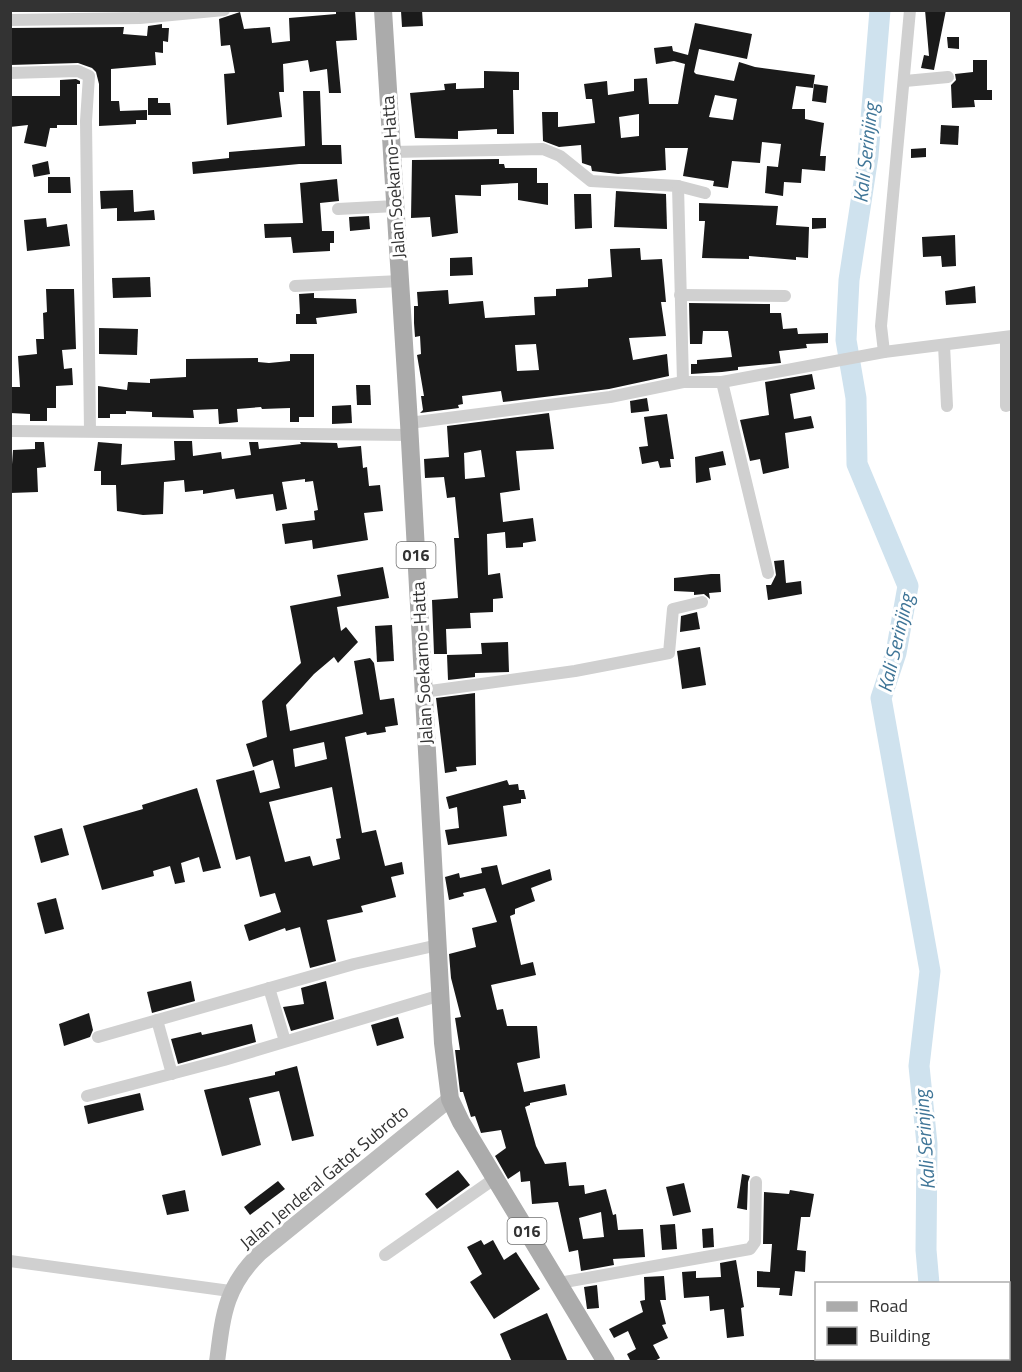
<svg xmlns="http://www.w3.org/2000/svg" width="1022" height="1372" font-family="'Titillium Web',sans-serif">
	<rect width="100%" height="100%" fill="#fff"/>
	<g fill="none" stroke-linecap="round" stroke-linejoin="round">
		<g stroke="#cfe2ee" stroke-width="21">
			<path d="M880,10L868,156L849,280L846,340L856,398L857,464L908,586L896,653L881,698L930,971L919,1066L927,1144L926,1250L929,1284"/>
			<path d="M944,1358L945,1362"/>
		</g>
	</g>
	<g fill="#1a1a1a" fill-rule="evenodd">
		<path d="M336,10H355L357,40L336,41L341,93H329L327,69L310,72L308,60L283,64L284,92H279L282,117L227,125L224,74L235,73L230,45L221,46L219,19L240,12L244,29L270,27L272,43L290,41L289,18L336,14Z"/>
		<path d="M422,10L423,26L402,27L401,11Z"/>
		<path d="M925,10H946L934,70L921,68L924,55L929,56Z"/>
		<path d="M695,23L752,34L747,59L699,49L694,72L696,74L734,81L739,62L755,67L815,75L813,88L796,86L792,109H805V119L824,123L820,156H826L825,171L802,169L801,183L784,182L783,196L765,193L767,166L778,167L781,144L762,142L760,163L732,161L728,188L713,186L714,181L683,176L688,148H665L666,170L618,174L592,171L591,166L582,163L581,145L559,147L543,141L542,112H558V127L595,123L592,99H586L584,84L607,81L608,95L634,91V79L647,78L649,104H678L685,64L674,61L656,64L654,48L672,46L673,51L688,55ZM715,95L737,99L733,120L709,117ZM639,114V136L621,138L619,117Z"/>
		<path d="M162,24V28H169L168,42L163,41V53L155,52L156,65L111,69V101H119L120,111L147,110V120H136V124L99,126V84L96,72L92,68L78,63L10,65V28L124,27L123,34L147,36L148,26Z"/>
		<path d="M947,37H959V49L948,48Z"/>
		<path d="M973,60H987V90H992V100H974L975,107L952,108L951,85L956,80L955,74L973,72Z"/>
		<path d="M484,71L519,72V90H513L514,134H497V129L458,131V139L415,138L410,93L445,90L444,84L456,83V89L484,88Z"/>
		<path d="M76,79L80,81V84H77V125H57V128H50L46,147L24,143L28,125L10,127V96H60V80Z"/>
		<path d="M814,84L828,86L826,103L812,101Z"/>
		<path d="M303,91H320L322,145H341L342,164H299L193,174L192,162L229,158V152L305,146Z"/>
		<path d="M148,98H158V103H170L171,115H148Z"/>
		<path d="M941,125L959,126L958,145L940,144Z"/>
		<path d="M926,148V157L911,158V149Z"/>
		<path d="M499,159V164H504L505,168H537V183H548V205L518,200V183L481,185V196L455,195L458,233L432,237L430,217L411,218L412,160Z"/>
		<path d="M48,161L50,174L34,177L32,165Z"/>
		<path d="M48,177H70L71,193H48Z"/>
		<path d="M337,179L339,201L320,203L322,231H334V243H330V251L293,253L291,237L265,238L264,224L303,223L300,183Z"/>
		<path d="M133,190L134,212L154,210L155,220L117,221V208L101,209L100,191Z"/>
		<path d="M616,191L666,194L667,229L614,227Z"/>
		<path d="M574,194H591L592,228L575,229Z"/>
		<path d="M699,203L778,206L776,225L809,227L808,258L796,257V260L749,256V259L702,258L705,221H699Z"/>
		<path d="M369,216L370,229L350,231L349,217Z"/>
		<path d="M46,218L47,227L67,224L70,246L27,251L24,220Z"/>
		<path d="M812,218H826V228L812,229Z"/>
		<path d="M955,235L956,266L942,267L941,256L923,257L922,237Z"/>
		<path d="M640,248L641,260L662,259L666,302H661L666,336L629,338L633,360L667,354L669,376L609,389L503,402L501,391L462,396L463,404L458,405L459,408L420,413L423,410L421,396H424L417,355L421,354L420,336L415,337L414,323V306H418L417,292L448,290L449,304L483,301L485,318L535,315L534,297L556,296V289L588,287V279L612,277L610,249ZM536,344L539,370L517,371L515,345Z"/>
		<path d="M472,257L473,275L450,276V258Z"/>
		<path d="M150,277L151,297L113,298L112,278Z"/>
		<path d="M975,286L976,303L946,305L945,291Z"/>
		<path d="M46,289H74L76,349L62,350L64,369L72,368L73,385L56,386V408H47V421H30V414L10,413V387H20L18,356L37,354L36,339H44L43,313L47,312Z"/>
		<path d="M314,293V298L356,299L357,313L316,318L317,324H296V314H300L299,294Z"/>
		<path d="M689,303L770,304V313H781L783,329L797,328L798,334L828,333V343L806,344L807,348L779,351L781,363L738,367V370L722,372L691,374V364H697V360L732,357L728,331H703L702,344H690Z"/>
		<path d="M99,328L138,329L137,355L99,354Z"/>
		<path d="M290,354H314V417H299V422H290V408L262,409L261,407L237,409L238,422L219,424L218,409L193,410L194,418L152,417V412L126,411V414H110V418H98V386L127,390L128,382L150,383V379L186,377V359L258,358V362L269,363L290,361Z"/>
		<path d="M812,374L815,389L790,394L794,419L811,416L814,428L785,433L789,468L763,474L760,459L750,461L740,420L769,415L765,382Z"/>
		<path d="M356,385H370L371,405H357Z"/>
		<path d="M647,398L649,411L631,413L630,401Z"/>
		<path d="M351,405L352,423L332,424V406Z"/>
		<path d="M549,413L554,449L516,451L520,490L500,493L503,522L533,518L536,541L523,543V547L506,548L505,532L487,534L488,575L500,573L503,598L493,599V612L470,613L471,628L446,629L447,654H434L432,600L458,598L454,538H459L455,497L447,498L444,477L425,478L424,459L449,457L447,426ZM481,450L485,477L465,479L464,453Z"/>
		<path d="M667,414L674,459H670L671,467L660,468L658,461L642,464L639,447L648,446L644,417Z"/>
		<path d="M174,441H192L193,456L221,452L222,459L251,455L249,442H258L259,449L301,444L300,442L337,443L338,448L361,446L363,468L367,467L369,486L380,485L383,511L364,513L368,540L313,549L312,540L285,544L282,524L315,520L314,511L318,510L313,481L305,482V479L282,482L287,509L276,511L273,494L236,499L234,489L203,494V490L185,492L184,480L164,482L163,514L143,515L117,511L116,485H101V471H94L98,442L122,444L121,465L175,460Z"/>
		<path d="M35,442H44L46,467L37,468L38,492L10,493L13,450L35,449Z"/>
		<path d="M723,451L726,465L709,468L711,480L696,483L695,457Z"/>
		<path d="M784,560L786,583L801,581L802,594L768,600L766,585H771L776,575L774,561Z"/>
		<path d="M383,567L389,598L337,607L341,631L346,627L358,642L338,663L334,657L314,674L286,705L290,731L363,714L354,661L370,658L374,663L380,700L394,698L398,725L385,727L386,732L367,735L366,732L345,737L362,833L376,830L385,866L402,862L404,874L391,877L396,897L361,906L363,912L327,920L336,961L310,968L300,927L286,931L285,928L249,941L244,925L281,912L275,893L260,897L250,856L236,860L216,780L254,770L260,793L280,788L273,760L253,767L246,744L267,737L262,701L301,663L290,606L341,596L337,575ZM324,742L327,759L295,767L293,749ZM332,787L341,838L336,839L340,859L313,866L310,856L285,862L269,802Z"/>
		<path d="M711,574H720L721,592L709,593L710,599L704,594L694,595V592L674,591V578Z"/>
		<path d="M697,612L700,629L680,632L681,616Z"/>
		<path d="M392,625L394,661L377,662L375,626Z"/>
		<path d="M508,642L509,672L475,673V677L448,680L447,655L482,654L481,643Z"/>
		<path d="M700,647L706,685L682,689L677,651Z"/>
		<path d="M475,693L476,765L456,767L457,771L445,773L436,698Z"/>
		<path d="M507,780L509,785L518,784L519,790H524L526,799H521V803L503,806L507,836L448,845L445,830L459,828L457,807L449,809L446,797Z"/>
		<path d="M197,788L221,868L203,872L199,857L181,863L185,882L175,884L170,866L153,871L154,876L102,890L83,826L143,809L142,805Z"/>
		<path d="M62,828L69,855L41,863L34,836Z"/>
		<path d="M497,865L502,885L550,869L552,880L531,888L535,901L515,909V914L510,916L521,965L533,962L536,975L491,985L497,1010L503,1009L507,1026H537L540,1058L517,1063L524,1092L565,1084L567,1095L530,1103V1105L525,1107L536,1146L545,1164L566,1162L569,1186L584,1185L585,1194L606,1189L613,1215L616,1214L618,1230L643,1229L645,1257L613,1259L614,1265L581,1271L578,1250L569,1252L558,1202L532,1204L530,1181L521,1182L520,1171L508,1179L495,1156L506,1148L501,1130L481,1133L475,1116L471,1117L463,1092H460L455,1050H460L455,1018L461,1017L451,978L449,954L476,947L472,928L497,922L485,888L463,893L464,896L449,900L445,877L459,873L460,878L482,873L481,868ZM601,1212L604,1237L583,1239L579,1218Z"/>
		<path d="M56,898L64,929L45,934L37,903Z"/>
		<path d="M191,981L195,1001L152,1013L147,992Z"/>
		<path d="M326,981L334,1019L291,1031L283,1007L304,1004L301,988Z"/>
		<path d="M89,1013L93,1030L90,1037L64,1046L59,1024Z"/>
		<path d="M398,1017L404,1038L377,1046L371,1025Z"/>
		<path d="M252,1024L256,1042L178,1064L171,1039L201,1032L202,1035Z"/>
		<path d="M297,1066L314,1136L292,1141L279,1091L249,1098L261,1145L222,1156L204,1090L275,1075V1072Z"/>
		<path d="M140,1093L144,1110L88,1124L84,1106Z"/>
		<path d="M458,1170L470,1185L437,1209L425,1194Z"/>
		<path d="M742,1174L750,1176L748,1182L747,1210L737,1208Z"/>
		<path d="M278,1181L285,1189L250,1215L244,1207Z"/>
		<path d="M684,1183L691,1212L673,1216L666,1187Z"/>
		<path d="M185,1190L189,1211L167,1215L162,1195Z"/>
		<path d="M790,1190L814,1194L810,1217H801L797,1250L806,1251L805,1272L795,1271L792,1296L779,1295L780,1288L757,1287V1271L770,1272L772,1244H763L764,1192L789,1194Z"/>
		<path d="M675,1224L677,1249L662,1250L660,1225Z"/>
		<path d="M713,1228L714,1247L703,1248L702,1229Z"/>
		<path d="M481,1240L484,1245L493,1240L504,1260L516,1252L540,1289L494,1319L470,1282L482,1274L467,1247Z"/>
		<path d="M736,1260L744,1307L741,1308L744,1336L727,1338L724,1309L710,1311L709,1296L684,1298L682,1272L696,1271V1278L721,1277L720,1263Z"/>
		<path d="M664,1276L666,1300H660L666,1324L662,1325L668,1338L653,1345L660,1358L653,1362H631L627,1354L636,1349L628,1331L614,1338L609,1329L643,1312L640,1301L645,1300L644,1277Z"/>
		<path d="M597,1285L599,1308L587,1309L584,1287Z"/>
		<path d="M547,1313L568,1362H512L500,1334Z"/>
	</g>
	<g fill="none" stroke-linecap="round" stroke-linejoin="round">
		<g stroke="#d0d0d0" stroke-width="12">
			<path d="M10,20L140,18L224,10"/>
			<path d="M10,73L78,71L89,76L86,121L90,431"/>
			<path d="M905,81L948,77"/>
			<path d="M391,152L543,149L560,156L591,181L678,186L683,382"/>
			<path d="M678,186L705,193"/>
			<path d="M338,209L395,206"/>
			<path d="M295,286L400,281"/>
			<path d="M680,295L785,296"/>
			<path d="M1006,337V406"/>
			<path d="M944,345L947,406"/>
			<path d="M884,352L881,326L910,10"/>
			<path d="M722,382L884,352L1012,336"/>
			<path d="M409,423L610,397L683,382H722L768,573"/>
			<path d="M10,431L410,435"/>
			<path d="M423,692L575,671L669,653L673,609L702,602"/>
			<path d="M269,988L285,1041"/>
			<path d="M157,1020L172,1074"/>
			<path d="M98,1037L354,964L438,945"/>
			<path d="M87,1096L224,1060L441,995"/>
			<path d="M385,1255L494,1179"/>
			<path d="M10,1261L230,1291"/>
			<path d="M559,1283L750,1249L755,1242L756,1182"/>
		</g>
		<path stroke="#bdbdbd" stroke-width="16" d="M217,1362C223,1315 225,1287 260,1253L450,1099"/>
		<path stroke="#ababab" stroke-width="18" d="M383,10L409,423L443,1043L450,1099L461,1122L606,1362"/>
	</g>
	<g text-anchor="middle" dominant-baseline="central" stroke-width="6" stroke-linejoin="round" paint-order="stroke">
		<g fill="#fff" stroke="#707070" stroke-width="1.5">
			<rect x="396.5" y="542" width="39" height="26" rx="4.5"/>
			<rect x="507.5" y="1218" width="39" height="26" rx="4.5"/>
		</g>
		<g font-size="16" font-weight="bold" fill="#333">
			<text x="416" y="555">016</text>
			<text x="527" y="1231">016</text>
		</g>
		<g font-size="18" fill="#333" stroke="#fff">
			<text transform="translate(393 177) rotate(-94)">Jalan Soekarno-Hatta</text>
			<text transform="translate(422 663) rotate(-93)">Jalan Soekarno-Hatta</text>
			<text transform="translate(324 1177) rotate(-40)">Jalan Jenderal Gatot Subroto</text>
		</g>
		<g font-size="20" font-style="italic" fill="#3f7597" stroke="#fff">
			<text transform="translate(865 153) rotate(-84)">Kali Serinjing</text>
			<text transform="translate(895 643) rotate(-77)">Kali Serinjing</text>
			<text transform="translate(924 1140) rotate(-94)">Kali Serinjing</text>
		</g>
	</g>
	<rect width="1022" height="1372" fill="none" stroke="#333333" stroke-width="24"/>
	<rect x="815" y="1282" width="195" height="78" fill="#ffffff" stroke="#adadad" stroke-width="1.5"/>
	<rect x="827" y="1302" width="30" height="9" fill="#ababab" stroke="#adadad" stroke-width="1.5"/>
	<text x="869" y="1312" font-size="18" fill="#333333">Road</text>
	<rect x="827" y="1327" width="30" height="18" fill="#1a1a1a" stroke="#adadad" stroke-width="1.5"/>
	<text x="869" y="1342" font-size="18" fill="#333333">Building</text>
</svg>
